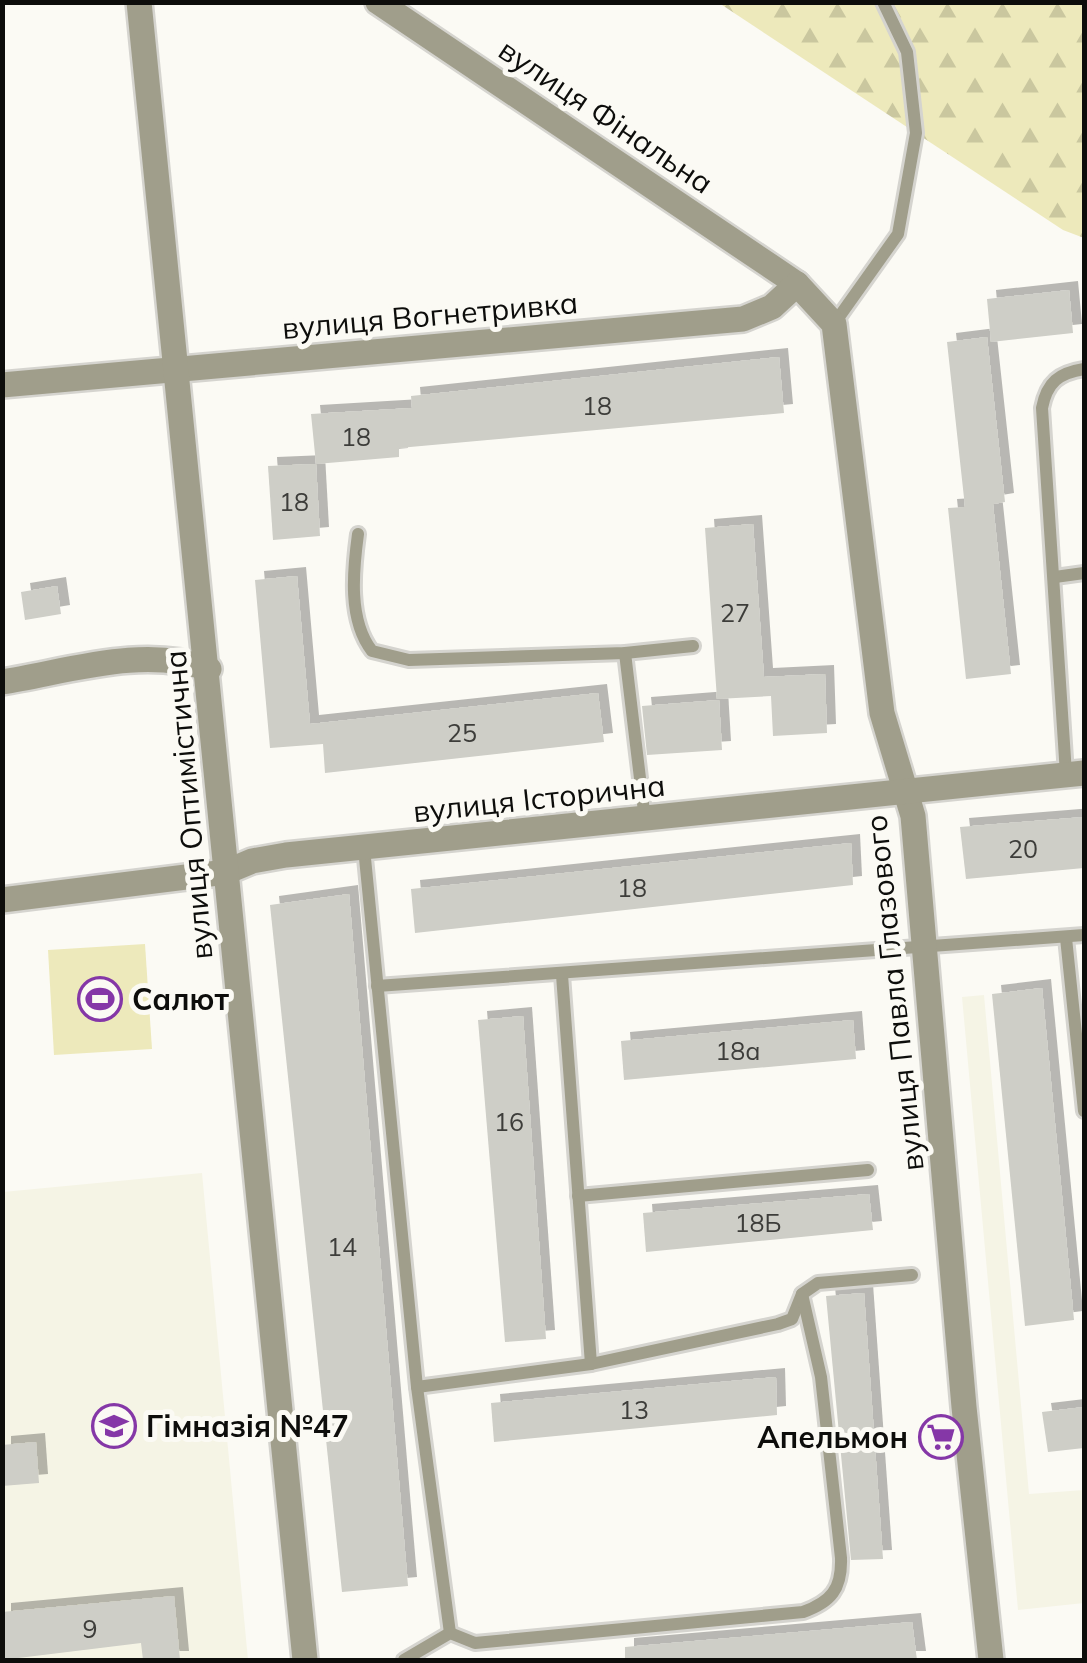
<svg xmlns="http://www.w3.org/2000/svg" width="1087" height="1663" font-family="Mulish,sans-serif">
	<defs>
		<pattern id="forest-firs" width="22" height="20" patternUnits="userSpaceOnUse" patternTransform="scale(2.5)"><rect width="22" height="20" fill="#ede9bb"/><path d="M5 1l3.5 6h-7zM16 11l3.5 6h-7z" fill="#cac79f"/></pattern>
		<filter id="shadow"><feDropShadow dx="9" dy="-9" stdDeviation="0" flood-color="#0004"/></filter>
	</defs>
	<rect width="100%" height="100%" fill="#fbfaf4"/>
	<g fill="#f5f4e5">
		<path d="M984,995L1029,1494L1084,1490V1603L1018,1610L962,997Z"/>
		<path d="M202,1173L248,1660H3V1192Z"/>
	</g>
	<path fill="#ede9bb" d="M145,944L152,1049L54,1055L48,950Z"/>
	<path fill="url(#forest-firs)" d="M719,3H1084V238L1063,230Z"/>
	<g fill="#cecec7" filter="url(#shadow)">
		<path d="M1069,290L1073,333L991,342L987,299Z"/>
		<path d="M987,337L1005,502L993,504L1011,674L966,679L948,508L965,507L947,342Z"/>
		<path d="M779,357L784,413L399,448V457L316,464L311,414L412,408L411,396Z"/>
		<path d="M316,464L320,536L273,540L268,466Z"/>
		<path d="M753,524L764,677L825,674L827,733L773,736L771,696L717,699L705,528Z"/>
		<path d="M297,576L310,724L598,693L604,742L325,773L323,744L270,748L255,580Z"/>
		<path d="M57,586L61,614L25,620L21,592Z"/>
		<path d="M719,700L722,750L647,755L642,706Z"/>
		<path d="M1084,817V868L966,879L960,827Z"/>
		<path d="M851,843L853,885L415,933L411,889Z"/>
		<path d="M349,894L408,1586L342,1592L270,905Z"/>
		<path d="M1042,988L1074,1320L1025,1326L992,994Z"/>
		<path d="M523,1016L546,1339L505,1342L478,1020Z"/>
		<path d="M853,1020L856,1059L624,1080L621,1041Z"/>
		<path d="M869,1194L873,1230L646,1252L643,1213Z"/>
		<path d="M864,1293L883,1559L851,1560L826,1296Z"/>
		<path d="M776,1377L777,1415L494,1442L491,1403Z"/>
		<path d="M1084,1407V1448L1048,1452L1042,1412Z"/>
		<path d="M36,1442L39,1483L2,1486V1445Z"/>
		<path d="M174,1596L180,1660H143L141,1643L2,1660V1612Z"/>
		<path d="M912,1622L917,1660H625V1647Z"/>
	</g>
	<g fill="none" stroke-linecap="round" stroke-linejoin="round">
		<g stroke="#d5d4cf" stroke-width="18">
			<g id="service">
				<path d="M834,324L898,234L916,133L907,52L883,2"/>
				<path d="M358,534C353,571 348,620 372,651L409,660L625,653L693,646"/>
				<path d="M1055,577L1084,573"/>
				<path d="M625,653L645,820"/>
				<path d="M1066,774L1042,408C1047,382 1059,373 1084,369"/>
				<path d="M364,848L417,1387L450,1633"/>
				<path d="M1066,938L1084,1111"/>
				<path d="M562,975L591,1364"/>
				<path d="M377,986L1084,935"/>
				<path d="M578,1196L868,1170"/>
				<path d="M417,1387L591,1364L778,1324L792,1319L802,1294L818,1283L912,1275"/>
				<path d="M404,1660L450,1633L475,1643L803,1612C831,1602 842,1589 841,1558L821,1377L802,1294"/>
			</g>
		</g>
		<g stroke="#d5d4cf" stroke-width="30">
			<g id="minor">
				<path d="M378,2L797,284"/>
				<path d="M2,385L743,319L772,307L797,284L834,324L882,713L913,816L964,1407L991,1660"/>
				<path d="M2,682C70,671 142,646 209,669"/>
				<path d="M2,900L226,872L252,861L286,855L1084,773"/>
			</g>
		</g>
		<g stroke="#d5d4cf" stroke-width="30">
			<path id="tertiary" d="M139,2L305,1660"/>
		</g>
		<use href="#service" stroke="#a09e8b" stroke-width="12"/>
		<use href="#minor" stroke="#a09e8b" stroke-width="25"/>
		<use href="#tertiary" stroke="#a09e8b" stroke-width="25"/>
	</g>
	<defs>
		<g id="stadium-ring" transform="scale(2.25)"><circle r="9.5" fill="#fbfaf4" stroke="#8537a7" stroke-width="1.5"/><path d="M0-5a6.5 5 0 1 0 0 10a6.5 5 0 1 0 0-10ZM-3.5-1.8h7v3.6h-7Z" fill="#8537a7"/></g>
		<g id="school-ring" transform="scale(2.25)"><circle r="9.5" fill="#fbfaf4" stroke="#8537a7" stroke-width="1.5"/><path d="M0-5L7-2L0 1L-7-2ZM-4 1L0 2.5L4 1V4Q0 6-4 4Z" fill="#8537a7"/></g>
		<g id="supermarket-ring" transform="scale(2.25)"><circle r="9.5" fill="#fbfaf4" stroke="#8537a7" stroke-width="1.5"/><path d="M-6-5.5h2.5l.6 2H6L4.5 2H-2.5L-4.4-4H-6ZM-1.5 3.2a1.3 1.3 0 1 0 .1 0ZM3 3.2a1.3 1.3 0 1 0 .1 0Z" fill="#8537a7"/></g>
	</defs>
	<g fill-rule="evenodd">
		<use href="#stadium-ring" x="100" y="999"/>
		<use href="#school-ring" x="114" y="1426"/>
		<use href="#supermarket-ring" x="941" y="1437"/>
	</g>
	<g text-anchor="middle" dominant-baseline="central" stroke-width="10" stroke-linejoin="round" paint-order="stroke">
		<g font-size="25" fill="#3d3d3a">
			<text x="597" y="405">18</text>
			<text x="356" y="436">18</text>
			<text x="294" y="501">18</text>
			<text x="735" y="612">27</text>
			<text x="462" y="732">25</text>
			<text x="1023" y="848">20</text>
			<text x="632" y="887">18</text>
			<text x="738" y="1050">18а</text>
			<text x="509" y="1121">16</text>
			<text x="758" y="1222">18Б</text>
			<text x="342" y="1246">14</text>
			<text x="634" y="1409">13</text>
			<text x="90" y="1628">9</text>
		</g>
		<g font-size="30" fill="#0d0d0b" stroke="#fbfaf4">
			<text transform="translate(606 116) rotate(34)">вулиця Фінальна</text>
			<text transform="translate(430 315) rotate(-5)">вулиця Вогнетривка</text>
			<text transform="translate(539 798) rotate(-6)">вулиця Історична</text>
			<text transform="translate(188 805) rotate(-95)">вулиця Оптимістична</text>
			<text transform="translate(894 993) rotate(-96)">вулиця Павла Глазового</text>
		</g>
		<g font-size="30" font-weight="bold" fill="#0d0d0b" stroke="#fbfaf4" text-anchor="start">
			<text x="132" y="999">Салют</text>
			<text x="146" y="1426">Гімназія №47</text>
			<text x="908" y="1437" text-anchor="end">Апельмон</text>
		</g>
	</g>
	<rect width="1087" height="1663" fill="none" stroke="#0d0d0b" stroke-width="10"/>
</svg>
